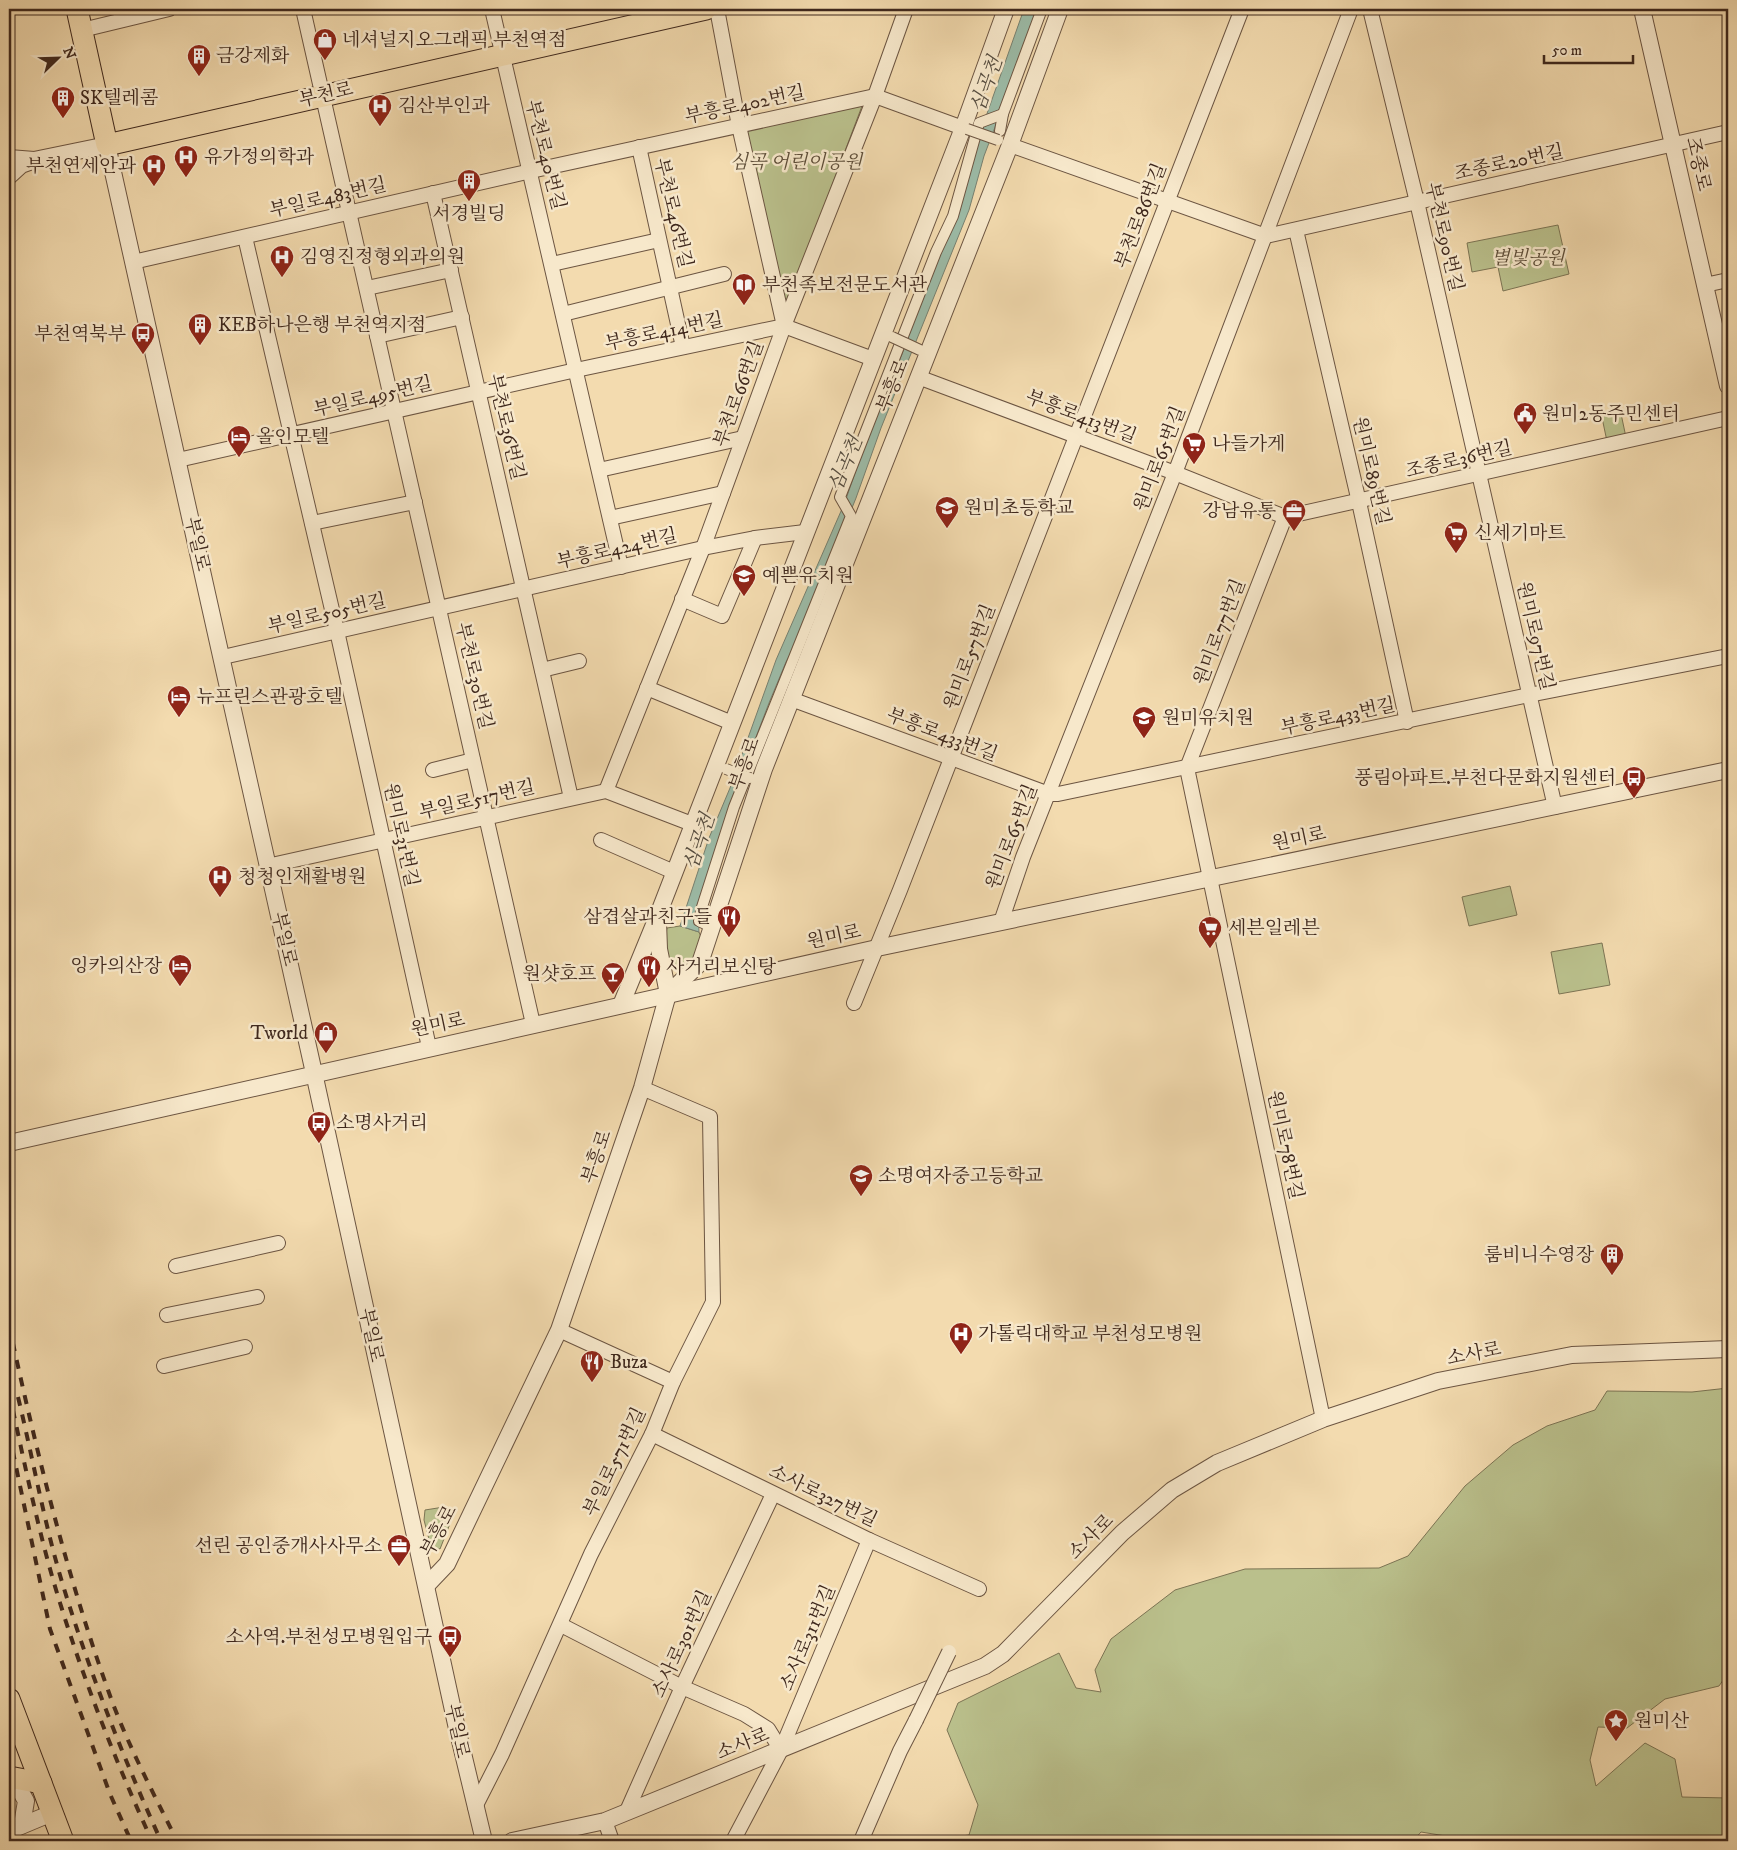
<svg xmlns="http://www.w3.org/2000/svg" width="1737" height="1850" font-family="'IM FELL DW Pica','Noto Serif KR',serif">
	<rect width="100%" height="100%" fill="#f3dbaf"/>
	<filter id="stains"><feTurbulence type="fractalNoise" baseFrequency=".004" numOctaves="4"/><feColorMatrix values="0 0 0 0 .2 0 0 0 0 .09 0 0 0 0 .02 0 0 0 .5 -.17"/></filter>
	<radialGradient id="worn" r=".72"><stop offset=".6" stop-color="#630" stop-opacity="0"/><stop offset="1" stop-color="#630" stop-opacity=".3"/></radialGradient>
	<g fill="#bac08c" stroke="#7c7454">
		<path d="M862,106L786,307L746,130Z"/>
		<path d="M1558,225L1569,274L1503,291L1498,267L1472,272L1467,243Z"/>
		<path d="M1620,409L1627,442L1608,446L1601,413Z"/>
		<path d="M1510,886L1517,915L1469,926L1462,897Z"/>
		<path d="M680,926L699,932L701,937C696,953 691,976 670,967L663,951L667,928Z"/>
		<path d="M1602,943L1610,985L1559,994L1551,952Z"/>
		<path d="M1728,1388V1673L1719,1686L1665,1699L1627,1728L1598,1727L1590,1760L1596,1786L1645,1743L1675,1759L1682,1797L1728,1798V1841H1457L1452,1837L1421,1832L1413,1841H924L969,1835L978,1805L947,1730L958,1703L1059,1653L1076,1688L1101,1692L1095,1670L1111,1639L1175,1590L1245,1569L1379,1568L1408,1556L1465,1486L1513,1445L1547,1426L1595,1410L1607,1391L1692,1392Z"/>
		<path d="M444,1507L455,1511L440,1549L431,1547L424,1520L425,1510Z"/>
	</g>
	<path fill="#9cbba7" stroke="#778070" d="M1024,9H1040L984,156L969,210L881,428L856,498L801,634L786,662L769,703L730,805L698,908L699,932L680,926L709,838L730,788L776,660L845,502L868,435L902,354Z"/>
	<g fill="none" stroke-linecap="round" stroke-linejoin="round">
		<g stroke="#6c5542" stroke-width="12">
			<g id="pedestrian">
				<path d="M1000,131L1003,114L1042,9"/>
				<path d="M707,925L699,921L702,907L734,807L851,516L840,497L936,252L953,216L979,123L1003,114"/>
			</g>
		</g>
		<g stroke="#6c5542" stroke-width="16">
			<g id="minor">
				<path d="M303,9L533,1024"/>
				<path d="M492,9L621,567"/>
				<path d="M717,9L739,126L784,326"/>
				<path d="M1370,9L1417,202L1555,807"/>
				<path d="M82,30L169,9"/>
				<path d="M1010,145L1266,236L1728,132"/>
				<path d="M639,147L683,347"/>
				<path d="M433,193L571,798"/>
				<path d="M1296,230L1359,502L1407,722"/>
				<path d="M245,237L337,631L429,1047"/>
				<path d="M133,262L531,171L875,96L963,128"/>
				<path d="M552,264L659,240"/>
				<path d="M1705,285L1728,280"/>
				<path d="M367,288L451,270"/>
				<path d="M563,314L724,274"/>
				<path d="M377,336L462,317"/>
				<path d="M918,377L1175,473L1285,517"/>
				<path d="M178,460L576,370L784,326L873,359"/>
				<path d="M599,470L743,438"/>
				<path d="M1285,517L1187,768L1323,1419"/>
				<path d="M1285,517L1728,418"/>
				<path d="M610,518L723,493"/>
				<path d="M312,523L415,502"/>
				<path d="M682,599L722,616L755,538"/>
				<path d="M223,657L703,548L755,538L805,532"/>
				<path d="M542,670L579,661"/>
				<path d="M647,688L732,723"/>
				<path d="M791,699L1049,794H1058L1529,695L1728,656"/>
				<path d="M433,770L473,760"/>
				<path d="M606,791L703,548L784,326L875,96L906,9"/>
				<path d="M601,840L674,872"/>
				<path d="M267,866L606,791L692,824"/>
				<path d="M1001,922L1023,857L1175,473L1351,9"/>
				<path d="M854,1003L900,890L1242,9"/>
				<path d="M176,1266L278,1243"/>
				<path d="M167,1315L257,1297"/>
				<path d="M559,1330L673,1382"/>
				<path d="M164,1366L245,1347"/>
				<path d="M652,1434L869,1540L979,1589"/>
				<path d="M561,1625L682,1687L744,1714L768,1729L781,1750"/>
				<path d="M475,1807L502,1754L591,1554L652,1434L673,1382L713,1302L710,1117L642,1088"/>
				<path d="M627,1811L682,1687L773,1494"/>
				<path d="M605,1821L612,1841"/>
				<path d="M733,1841L781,1750L869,1540"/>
				<path d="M861,1841L900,1751L916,1720"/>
			</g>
		</g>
		<g stroke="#6c5542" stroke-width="18">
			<g id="tertiary">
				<path d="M1642,9L1728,386"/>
				<path d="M9,158L34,160L107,145L314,1073L456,1724L484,1841"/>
				<path d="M9,176L21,165L32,161"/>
				<path d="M668,994L700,963L764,769L1010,145L1060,9"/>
				<path d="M621,1005L658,915L963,128L1006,9"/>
				<path d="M9,1143L877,948L1728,770"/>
				<path d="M427,1585L447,1564L559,1330L642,1088L668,994L659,949L658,922"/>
				<path d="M13,1778L26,1801L22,1825"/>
				<path d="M9,1831L52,1813"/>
				<path d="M512,1841L605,1821L985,1666L1003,1654L1122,1533L1172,1490L1217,1463L1323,1419L1438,1381L1572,1355L1728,1349"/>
			</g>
		</g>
		<g stroke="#3f281d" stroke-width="23">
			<g id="primary">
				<path d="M77,9L107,145L706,9"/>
				<path d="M9,1699L63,1841"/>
				<path d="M9,1777L41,1783"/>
			</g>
		</g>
		<use href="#pedestrian" stroke="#f7e8cb" stroke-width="10"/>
		<use href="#minor" stroke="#f7e8cb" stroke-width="14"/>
		<use href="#tertiary" stroke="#f7e8cb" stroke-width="16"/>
		<use href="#primary" stroke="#f3dbaf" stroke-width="21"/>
		<g stroke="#3f281d" stroke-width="4" stroke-dasharray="9 9" stroke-linecap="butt">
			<path d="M9,1325C35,1446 66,1573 108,1690C126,1742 153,1792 177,1841"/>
			<path d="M9,1392C23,1456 36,1521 54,1583C80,1671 114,1758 152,1841"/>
			<path d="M18,1397C33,1459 44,1522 62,1582C89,1671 123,1757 161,1841"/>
			<path d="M9,1433L50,1629L110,1794L131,1841"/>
		</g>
		<g stroke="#6c5542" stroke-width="12" stroke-linecap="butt">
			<g id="pedestrian-bridge">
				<path d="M967,129L998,140"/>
				<path d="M892,337L920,350"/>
				<path d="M726,769L750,778"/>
			</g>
		</g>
		<g stroke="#6c5542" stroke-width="16" stroke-linecap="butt">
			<path id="minor-bridge" d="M916,1720L949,1652"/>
		</g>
		<use href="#pedestrian-bridge" stroke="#f7e8cb" stroke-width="10"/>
		<use href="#minor-bridge" stroke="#f7e8cb" stroke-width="14"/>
	</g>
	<defs>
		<g id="shop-pin" transform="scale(1.25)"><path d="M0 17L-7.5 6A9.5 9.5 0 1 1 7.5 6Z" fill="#8f2418" stroke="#f7e8cb"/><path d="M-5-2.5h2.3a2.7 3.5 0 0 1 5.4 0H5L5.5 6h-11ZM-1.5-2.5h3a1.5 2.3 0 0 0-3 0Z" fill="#fff"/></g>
		<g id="building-pin" transform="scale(1.25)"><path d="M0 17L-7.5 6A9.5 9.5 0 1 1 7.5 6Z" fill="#8f2418" stroke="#f7e8cb"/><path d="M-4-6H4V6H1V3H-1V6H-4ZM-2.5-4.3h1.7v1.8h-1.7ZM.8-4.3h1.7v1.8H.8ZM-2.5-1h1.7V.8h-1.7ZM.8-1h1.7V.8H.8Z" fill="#fff"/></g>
		<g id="hospital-pin" transform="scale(1.25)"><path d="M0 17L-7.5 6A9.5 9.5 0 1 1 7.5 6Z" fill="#8f2418" stroke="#f7e8cb"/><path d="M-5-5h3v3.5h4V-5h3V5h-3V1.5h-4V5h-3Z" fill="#fff"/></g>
		<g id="library-pin" transform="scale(1.25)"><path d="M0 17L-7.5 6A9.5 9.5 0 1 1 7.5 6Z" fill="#8f2418" stroke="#f7e8cb"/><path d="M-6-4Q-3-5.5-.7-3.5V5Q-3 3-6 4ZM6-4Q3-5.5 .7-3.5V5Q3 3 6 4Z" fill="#fff"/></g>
		<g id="bus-pin" transform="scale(1.25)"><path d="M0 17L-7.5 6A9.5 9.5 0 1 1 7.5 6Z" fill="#8f2418" stroke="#f7e8cb"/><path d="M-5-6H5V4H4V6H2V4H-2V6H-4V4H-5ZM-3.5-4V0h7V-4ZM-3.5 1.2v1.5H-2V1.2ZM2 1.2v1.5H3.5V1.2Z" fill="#fff"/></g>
		<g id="civic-pin" transform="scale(1.25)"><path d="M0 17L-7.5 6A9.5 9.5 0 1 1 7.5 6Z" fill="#8f2418" stroke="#f7e8cb"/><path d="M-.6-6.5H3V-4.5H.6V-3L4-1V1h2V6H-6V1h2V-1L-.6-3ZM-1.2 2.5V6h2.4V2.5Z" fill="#fff"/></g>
		<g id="hotel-pin" transform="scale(1.25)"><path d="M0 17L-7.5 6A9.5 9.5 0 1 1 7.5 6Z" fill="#8f2418" stroke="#f7e8cb"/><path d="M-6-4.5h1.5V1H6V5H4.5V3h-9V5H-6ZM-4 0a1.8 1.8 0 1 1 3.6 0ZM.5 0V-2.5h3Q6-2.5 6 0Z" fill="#fff"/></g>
		<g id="supermarket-pin" transform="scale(1.25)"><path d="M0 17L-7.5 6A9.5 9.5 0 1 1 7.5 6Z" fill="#8f2418" stroke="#f7e8cb"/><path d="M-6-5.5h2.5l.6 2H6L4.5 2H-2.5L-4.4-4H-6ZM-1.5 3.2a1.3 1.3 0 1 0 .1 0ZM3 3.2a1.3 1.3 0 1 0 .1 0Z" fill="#fff"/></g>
		<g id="school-pin" transform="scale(1.25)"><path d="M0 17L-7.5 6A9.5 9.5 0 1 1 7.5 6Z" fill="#8f2418" stroke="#f7e8cb"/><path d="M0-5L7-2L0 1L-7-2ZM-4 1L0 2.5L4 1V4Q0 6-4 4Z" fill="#fff"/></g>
		<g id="office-pin" transform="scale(1.25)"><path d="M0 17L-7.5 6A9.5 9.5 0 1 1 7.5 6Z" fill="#8f2418" stroke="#f7e8cb"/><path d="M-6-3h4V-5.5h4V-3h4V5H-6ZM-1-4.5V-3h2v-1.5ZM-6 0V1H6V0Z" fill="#fff"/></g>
		<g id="restaurant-pin" transform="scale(1.25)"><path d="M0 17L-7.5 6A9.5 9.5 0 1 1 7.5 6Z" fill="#8f2418" stroke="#f7e8cb"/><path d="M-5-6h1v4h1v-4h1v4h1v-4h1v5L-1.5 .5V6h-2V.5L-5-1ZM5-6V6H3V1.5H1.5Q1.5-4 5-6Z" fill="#fff"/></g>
		<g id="bar-pin" transform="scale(1.25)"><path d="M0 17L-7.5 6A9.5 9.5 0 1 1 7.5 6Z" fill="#8f2418" stroke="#f7e8cb"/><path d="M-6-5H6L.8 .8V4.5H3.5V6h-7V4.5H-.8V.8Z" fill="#fff"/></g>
		<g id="sight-pin" transform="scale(1.25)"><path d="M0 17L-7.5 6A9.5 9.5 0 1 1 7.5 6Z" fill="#8f2418" stroke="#f7e8cb"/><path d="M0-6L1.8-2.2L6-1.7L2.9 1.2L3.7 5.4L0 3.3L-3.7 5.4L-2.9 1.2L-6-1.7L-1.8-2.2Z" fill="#fff"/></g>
	</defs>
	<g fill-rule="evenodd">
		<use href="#shop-pin" x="325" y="40"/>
		<use href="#building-pin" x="199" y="56"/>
		<use href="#building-pin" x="63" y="98"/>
		<use href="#hospital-pin" x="380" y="106"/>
		<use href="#hospital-pin" x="186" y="157"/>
		<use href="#hospital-pin" x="154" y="166"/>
		<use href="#building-pin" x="469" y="181"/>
		<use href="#hospital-pin" x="282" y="257"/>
		<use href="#library-pin" x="744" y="285"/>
		<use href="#building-pin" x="200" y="325"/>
		<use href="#bus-pin" x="143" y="334"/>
		<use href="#civic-pin" x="1525" y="414"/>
		<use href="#hotel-pin" x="239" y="437"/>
		<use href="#supermarket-pin" x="1194" y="444"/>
		<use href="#school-pin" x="947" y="508"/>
		<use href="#office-pin" x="1294" y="511"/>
		<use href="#supermarket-pin" x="1456" y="533"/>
		<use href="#school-pin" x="744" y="576"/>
		<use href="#hotel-pin" x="179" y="697"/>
		<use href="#school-pin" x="1144" y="718"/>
		<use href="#bus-pin" x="1634" y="778"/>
		<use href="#hospital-pin" x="220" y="877"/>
		<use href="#restaurant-pin" x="729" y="917"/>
		<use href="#supermarket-pin" x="1210" y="928"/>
		<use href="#hotel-pin" x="180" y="966"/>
		<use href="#restaurant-pin" x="649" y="967"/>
		<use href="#bar-pin" x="613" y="974"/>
		<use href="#shop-pin" x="326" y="1033"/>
		<use href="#bus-pin" x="319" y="1123"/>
		<use href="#school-pin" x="861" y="1176"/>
		<use href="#building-pin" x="1612" y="1255"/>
		<use href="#hospital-pin" x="961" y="1334"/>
		<use href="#restaurant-pin" x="592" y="1362"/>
		<use href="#office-pin" x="399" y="1546"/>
		<use href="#bus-pin" x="450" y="1637"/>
		<use href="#sight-pin" x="1616" y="1721"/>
	</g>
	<g text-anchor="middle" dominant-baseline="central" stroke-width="5" stroke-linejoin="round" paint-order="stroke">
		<g font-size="19" fill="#3f281d" stroke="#f7e8cb" text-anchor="start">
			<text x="342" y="40">네셔널지오그래픽 부천역점</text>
			<text x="216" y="56">금강제화</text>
			<text x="80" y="98">SK텔레콤</text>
			<text x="398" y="106">김산부인과</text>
			<text x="204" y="157">유가정의학과</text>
			<text x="136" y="166" text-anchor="end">부천연세안과</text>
			<text x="469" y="214" text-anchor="middle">서경빌딩</text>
			<text x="300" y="257">김영진정형외과의원</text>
			<text x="762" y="285">부천족보전문도서관</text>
			<text x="218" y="325">KEB하나은행 부천역지점</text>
			<text x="126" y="334" text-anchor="end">부천역북부</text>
			<text x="1542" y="414">원미2동주민센터</text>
			<text x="256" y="437">올인모텔</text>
			<text x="1212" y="444">나들가게</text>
			<text x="964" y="508">원미초등학교</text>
			<text x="1276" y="511" text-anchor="end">강남유통</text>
			<text x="1474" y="533">신세기마트</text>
			<text x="762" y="576">예쁜유치원</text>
			<text x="196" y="697">뉴프린스관광호텔</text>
			<text x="1162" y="718">원미유치원</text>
			<text x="1616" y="778" text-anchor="end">풍림아파트.부천다문화지원센터</text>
			<text x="238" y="877">청청인재활병원</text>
			<text x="712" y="917" text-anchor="end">삼겹살과친구들</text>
			<text x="1228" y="928">세븐일레븐</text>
			<text x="162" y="966" text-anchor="end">잉카의산장</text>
			<text x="666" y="967">사거리보신탕</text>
			<text x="596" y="974" text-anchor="end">원샷호프</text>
			<text x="308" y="1033" text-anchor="end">Tworld</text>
			<text x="336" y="1123">소명사거리</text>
			<text x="878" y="1176">소명여자중고등학교</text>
			<text x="1594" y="1255" text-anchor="end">룸비니수영장</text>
			<text x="978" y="1334">가톨릭대학교 부천성모병원</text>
			<text x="610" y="1362">Buza</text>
			<text x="382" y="1546" text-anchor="end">선린 공인중개사사무소</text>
			<text x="432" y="1637" text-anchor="end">소사역.부천성모병원입구</text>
			<text x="1634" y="1721">원미산</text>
		</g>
		<g font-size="19" fill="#3f281d" stroke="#f7e8cb">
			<text transform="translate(326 95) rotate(-13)">부천로</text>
			<text transform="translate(745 105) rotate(-12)">부흥로402번길</text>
			<text transform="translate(545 155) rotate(76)">부천로40번길</text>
			<text transform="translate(1509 163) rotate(-12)">조종로20번길</text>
			<text transform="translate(1698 164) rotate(77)">조종로</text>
			<text transform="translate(328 198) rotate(-13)">부일로483번길</text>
			<text transform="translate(673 213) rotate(77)">부천로46번길</text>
			<text transform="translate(1141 216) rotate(-69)">부천로86번길</text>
			<text transform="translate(1444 237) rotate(77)">부천로90번길</text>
			<text transform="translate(664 332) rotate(-12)">부흥로414번길</text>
			<text transform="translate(893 386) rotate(-68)">부흥로</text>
			<text transform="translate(739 394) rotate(-70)">부천로66번길</text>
			<text transform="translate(373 397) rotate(-13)">부일로495번길</text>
			<text transform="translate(1081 417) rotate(21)">부흥로413번길</text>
			<text transform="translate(506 427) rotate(77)">부천로36번길</text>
			<text transform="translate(1160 459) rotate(-69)">원미로65번길</text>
			<text transform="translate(1459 460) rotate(-13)">조종로36번길</text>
			<text transform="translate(1371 471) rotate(77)">원미로89번길</text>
			<text transform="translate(197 544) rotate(77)">부일로</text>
			<text transform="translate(617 549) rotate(-13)">부흥로424번길</text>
			<text transform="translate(327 614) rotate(-13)">부일로505번길</text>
			<text transform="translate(1220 632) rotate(-69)">원미로77번길</text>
			<text transform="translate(1535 636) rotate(77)">원미로97번길</text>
			<text transform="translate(970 657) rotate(-69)">원미로57번길</text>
			<text transform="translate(474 676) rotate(77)">부천로30번길</text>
			<text transform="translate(1338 717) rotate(-12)">부흥로433번길</text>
			<text transform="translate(942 735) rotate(21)">부흥로433번길</text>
			<text transform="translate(745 764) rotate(-70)">부흥로</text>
			<text transform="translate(477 800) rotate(-13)">부일로517번길</text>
			<text transform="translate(401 835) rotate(78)">원미로31번길</text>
			<text transform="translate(1012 837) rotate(-69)">원미로65번길</text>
			<text transform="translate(1299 839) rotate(-12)">원미로</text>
			<text transform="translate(834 937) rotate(-12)">원미로</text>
			<text transform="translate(284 939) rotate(77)">부일로</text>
			<text transform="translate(438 1025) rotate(-12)">원미로</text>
			<text transform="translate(1285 1145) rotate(78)">원미로78번길</text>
			<text transform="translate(597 1157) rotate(-71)">부흥로</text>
			<text transform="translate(371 1335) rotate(78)">부일로</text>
			<text transform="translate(1474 1354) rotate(-11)">소사로</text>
			<text transform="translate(615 1462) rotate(-64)">부일로571번길</text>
			<text transform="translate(823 1496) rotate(26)">소사로327번길</text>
			<text transform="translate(439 1531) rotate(-62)">부흥로</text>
			<text transform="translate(1091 1537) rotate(-45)">소사로</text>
			<text transform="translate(808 1638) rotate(-67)">소사로311번길</text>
			<text transform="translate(682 1644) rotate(-65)">소사로301번길</text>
			<text transform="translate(457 1731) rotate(78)">부일로</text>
			<text transform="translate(743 1744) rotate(-22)">소사로</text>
		</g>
		<g font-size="19" font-style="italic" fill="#5e4e39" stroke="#f7e8cb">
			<text x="796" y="162">심곡 어린이공원</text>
			<text x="1528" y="258">별빛공원</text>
		</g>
		<g font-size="20" font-style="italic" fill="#564d40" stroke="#f7e8cb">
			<text transform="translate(987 85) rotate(-70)">심곡천</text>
			<text transform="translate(846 464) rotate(-67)">심곡천</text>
			<text transform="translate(700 842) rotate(-71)">심곡천</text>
		</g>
	</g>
	<rect width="1737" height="1850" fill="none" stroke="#f3dbaf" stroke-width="30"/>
	<rect x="10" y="10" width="1717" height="1830" fill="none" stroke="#3f281d" stroke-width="2.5"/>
	<rect x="15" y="15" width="1707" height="1820" fill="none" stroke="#3f281d"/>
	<g transform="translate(58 58) rotate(67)" stroke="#f7e8cb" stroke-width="4" paint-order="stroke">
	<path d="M0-4L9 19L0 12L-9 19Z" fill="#3f281d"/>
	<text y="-8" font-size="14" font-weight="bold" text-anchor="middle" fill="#3f281d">N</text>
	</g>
	<path d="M1544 55v8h89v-8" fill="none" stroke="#3f281d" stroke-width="2.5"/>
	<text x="1552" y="55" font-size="15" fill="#3f281d" stroke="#f7e8cb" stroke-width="4" paint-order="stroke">50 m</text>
	<rect width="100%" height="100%" filter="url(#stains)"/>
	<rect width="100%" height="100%" fill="url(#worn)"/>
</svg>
